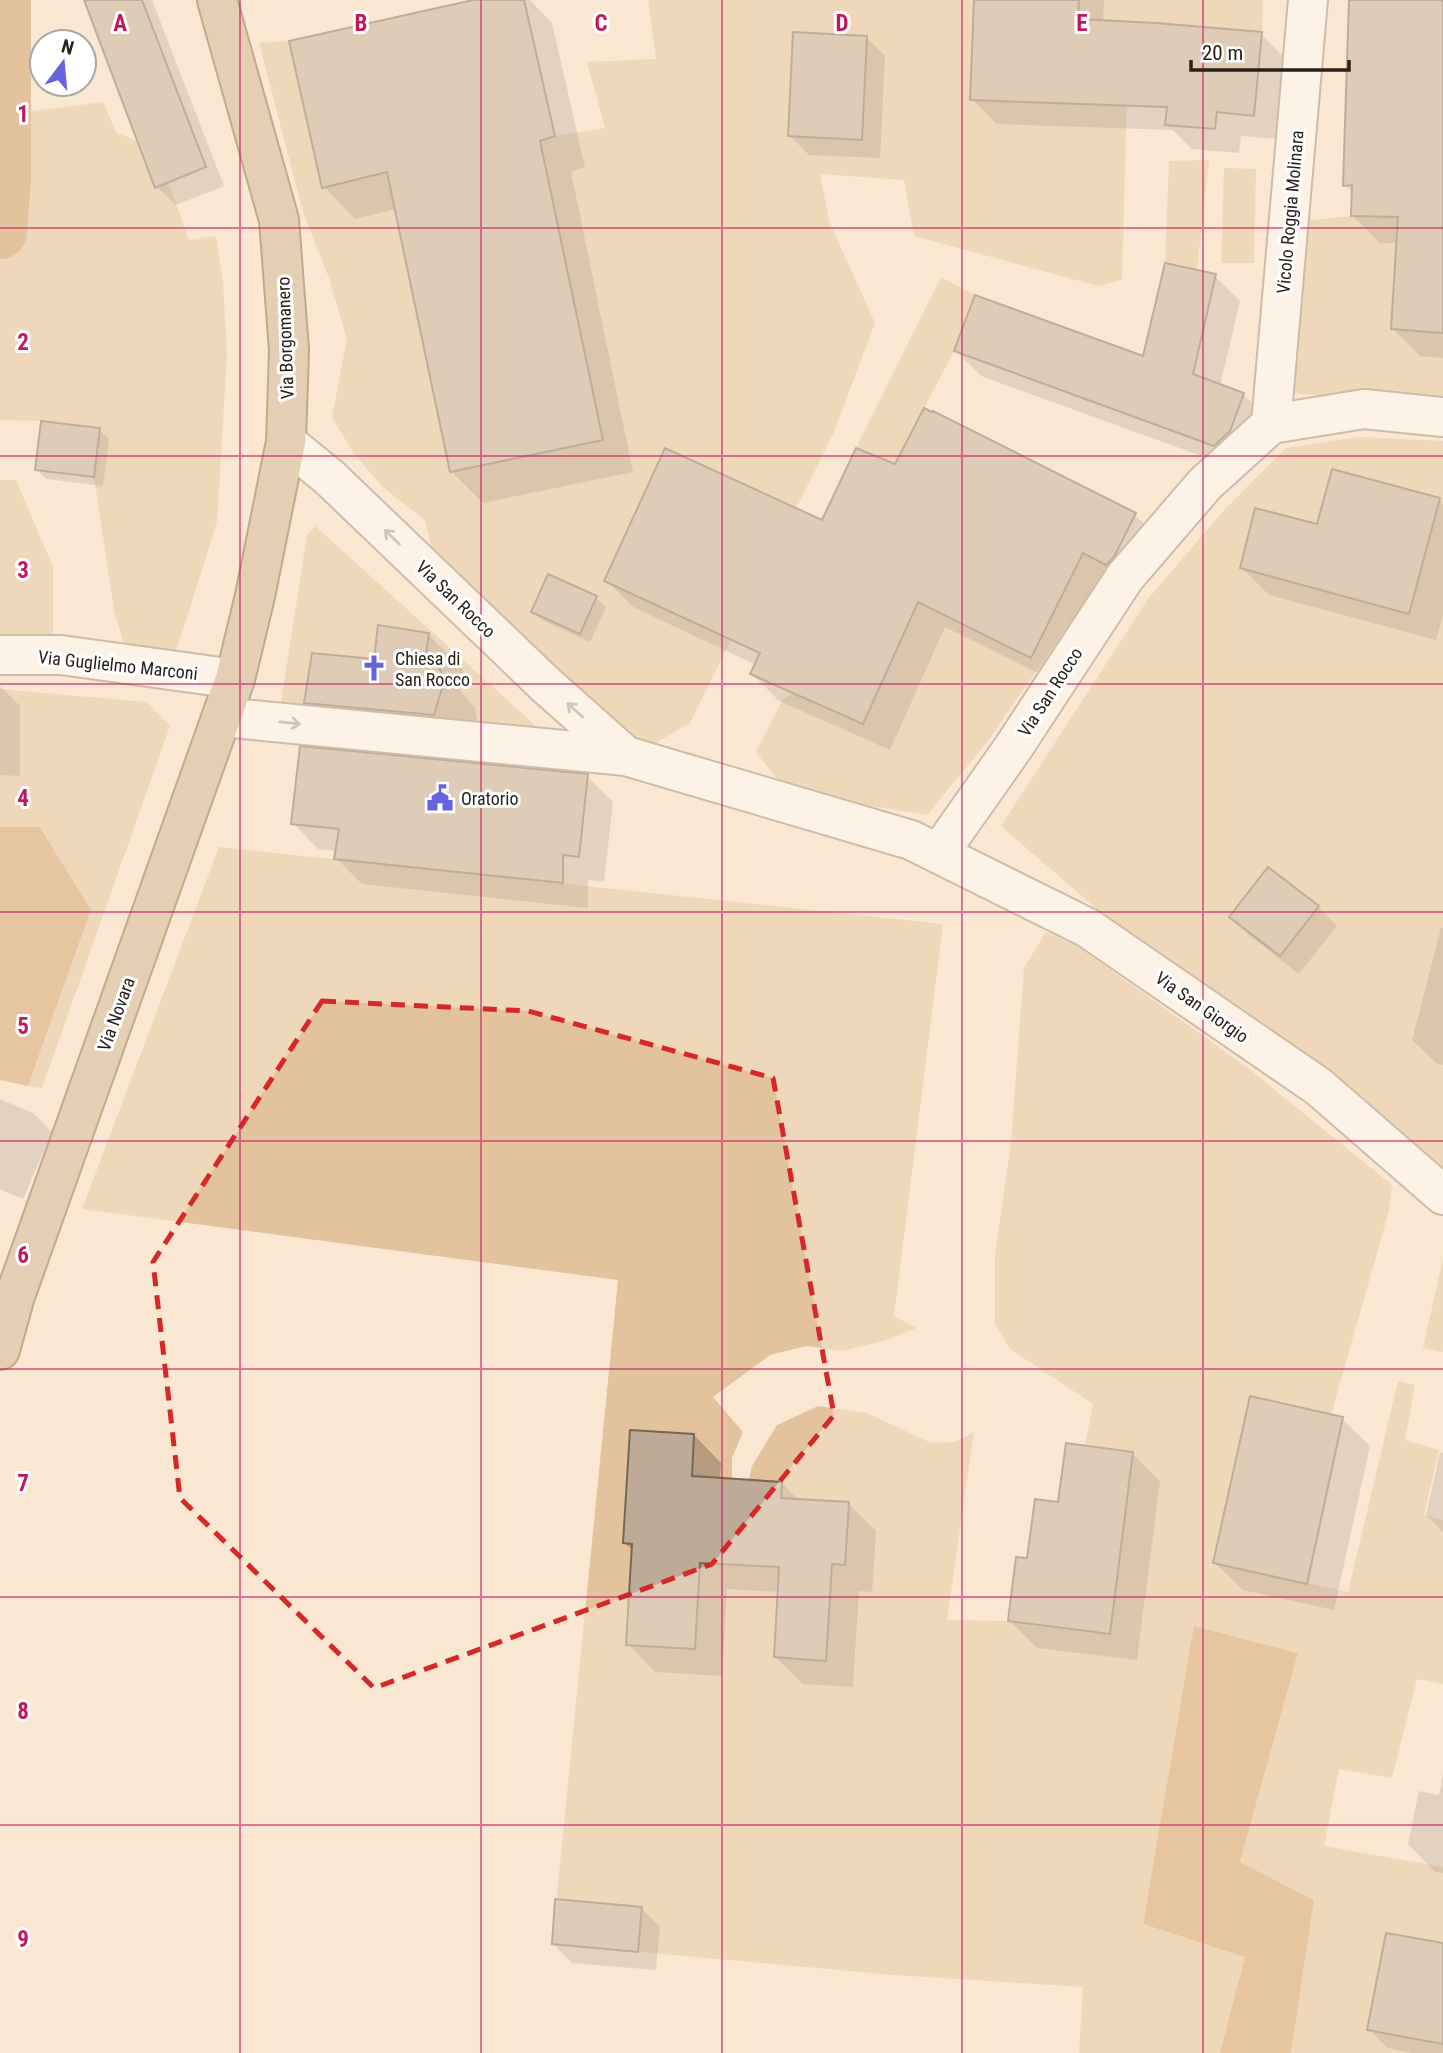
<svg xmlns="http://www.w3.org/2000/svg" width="1443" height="2053" font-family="'Roboto Condensed',sans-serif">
	<rect width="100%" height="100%" fill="#f9e7d2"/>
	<g fill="#e3c39e">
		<path d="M648,0H1263L1262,32L1129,22L1122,280L1098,286L914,236L904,180L820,174L829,221L875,323L834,432L690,723L647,748L598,712L433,554L425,520L384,488L354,454L332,417L347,339L329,278L303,212L259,43L289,41L322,188L387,172L450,472L602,440L540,141L555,136L605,128L587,62L656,59Z"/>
		<path d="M28,16L26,112L103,102L116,132L138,142L168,182L189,240L216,236L223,282L227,354L217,522L176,652L125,648L114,610L94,477L100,428L41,421L0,420V20Z"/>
		<path d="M1209,160L1197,270L1165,263L1169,161Z"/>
		<path d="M1224,168L1256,169L1254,263H1221Z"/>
		<path d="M1443,189V405L1290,393L1302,216L1314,220L1351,216L1399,217Z"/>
		<path d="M941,277L975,295L954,351L895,464L856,448Z"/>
		<path d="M1359,437L1443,441V1173L1318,1070L1099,911L1001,826L1148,599L1225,509L1286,448Z"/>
		<path d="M0,480H16L53,567V645L0,643Z"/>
		<path d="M1019,521L1109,566L988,741L927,815L787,792L756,752L783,699L793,693L863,724L918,602L1031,657L1069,581L1004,548Z"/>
		<path d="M315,526L537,727L281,702L307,535Z"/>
		<path d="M0,689L146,702L170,726L42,1088L28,1086L91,910L40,827H0Z"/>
		<path d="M219,847L943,924L894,1316L916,1328L887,1340L843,1351L806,1346L770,1355L713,1397L743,1432L732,1458V1478L749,1479L752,1466L777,1425L818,1406L867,1413L931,1443L955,1442L974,1432L947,1620L1007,1621L1016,1557L1028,1558L1035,1499L1058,1501L1065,1444L1085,1445L1093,1404L1010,1349L995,1324V1255L1011,1142L1024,968L1046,932L1076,945L1248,1068L1392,1185L1389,1211L1331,1415L1213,1563L1348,1592L1398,1381L1415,1385L1405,1440L1439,1450L1424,1515L1443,1520V1684L1417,1679L1392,1778L1339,1769L1324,1846L1443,1867V2053H1291L1314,1900L1240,1862L1298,1653L1195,1626L1143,1924L1246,1957L1220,2053H1079L1083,1987L894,1975L552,1944L618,1280L82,1209Z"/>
		<path d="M1443,1258V1352L1423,1348Z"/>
	</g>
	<g fill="#cc9e67">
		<path d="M0,827H40L91,910L28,1086L0,1080Z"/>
		<path d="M1194,1626L1298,1653L1240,1862L1314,1900L1291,2053H1220L1245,1957L1143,1924Z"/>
	</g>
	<g fill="#0003">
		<path d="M0,0H14L12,60L0,61Z"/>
		<path d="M86,0H152L224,186L176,205L157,187Z"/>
		<path d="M481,0H530L552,23L585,167L571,172L633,472L483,503L451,471L396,209L355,219L324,187Z"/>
		<path d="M976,0H1104L1103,22L1261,34L1286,59L1279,139L1241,136L1239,153L1192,149L1173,130L997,124L972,99Z"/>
		<path d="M1351,0H1443V358L1420,356L1393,329L1398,243H1380L1352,215L1353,193L1345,185Z"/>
		<path d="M866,37L885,56L880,158L809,155L790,136Z"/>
		<path d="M1215,276L1240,301L1220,386L1243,394L1269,419L1240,470L981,376L956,351L1145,358Z"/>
		<path d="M99,430L109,439L103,486L46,479L37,470Z"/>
		<path d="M896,466L1135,515L1162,542L1058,683L945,627L890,750L779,701L752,674L756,665L633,607L606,580L823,522Z"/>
		<path d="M1439,499L1443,503V615L1436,640L1269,595L1241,567L1318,527Z"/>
		<path d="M549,576L596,598L606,607L590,642L542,620L533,611Z"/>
		<path d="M429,635L463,670L460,690L475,708L477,720L468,749L341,737L306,702L375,661Z"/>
		<path d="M0,686L20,706V776L0,775Z"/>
		<path d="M587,776L613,802L604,882L588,880V908L362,884L336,858L337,851L318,849L293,823Z"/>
		<path d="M1318,907L1337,926L1299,974L1250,936L1231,917Z"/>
		<path d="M1441,928H1443V1065L1436,1063L1412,1040Z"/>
		<path d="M0,1099L33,1113L52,1132L23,1199L0,1189Z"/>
		<path d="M1342,1419L1370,1446L1334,1610L1243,1590L1215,1563Z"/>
		<path d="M694,1435L721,1463L720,1479L782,1483L799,1501L849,1504L876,1531L872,1592L859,1591L853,1687L803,1684L775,1657L779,1592L727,1589L722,1676L655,1672L628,1644L633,1551L625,1543Z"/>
		<path d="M1440,1452L1443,1453V1532L1426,1515Z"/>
		<path d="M1132,1454L1160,1481L1137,1660L1037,1648L1009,1620L1029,1560Z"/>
		<path d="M1443,1774V1873L1435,1872L1408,1844L1419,1791L1439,1795Z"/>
		<path d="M641,1908L660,1927L656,1970L572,1963L553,1944Z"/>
		<path d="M1443,1945V2053H1413L1388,2048L1369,2030Z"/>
	</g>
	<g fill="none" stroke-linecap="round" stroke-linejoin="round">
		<path stroke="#c59761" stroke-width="54" d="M0,232L4,178V0"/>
	</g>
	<g fill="#bdab98" stroke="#776755" stroke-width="2">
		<path d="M84,0H142L206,167L155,188Z"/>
		<path d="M473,0H524L555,136L540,141L603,440L450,472L387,172L322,188L289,41Z"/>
		<path d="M974,0H1079L1078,19L1156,23L1262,32L1254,116L1217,112L1215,129L1165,125L1167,107L970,100Z"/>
		<path d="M1349,0H1443V333L1391,329L1398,217L1351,216L1352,185L1343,186Z"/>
		<path d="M793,32L867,36L862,140L788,136Z"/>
		<path d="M1165,263L1216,274L1193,374L1244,393L1230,431L1214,446L954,351L975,295L1143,356Z"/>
		<path d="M924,408L932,412L933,411L1136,513L1114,557L1106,565L1083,553L1031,658L918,602L863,724L750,674L760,653L604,581L665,448L822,520L856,448L895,464Z"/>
		<path d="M41,421L100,428L94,477L35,470Z"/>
		<path d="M1332,469L1440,498L1409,614L1240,568L1255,508L1317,524Z"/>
		<path d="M548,574L597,596L580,634L531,612Z"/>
		<path d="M378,625L429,633L426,654L441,671L443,685L434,715L304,703L312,653L374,659Z"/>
		<path d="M300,746L588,774L579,857L563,855V883L334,859L339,829L291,824Z"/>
		<path d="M1268,867L1319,906L1280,956L1229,917Z"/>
		<path d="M1250,1396L1343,1417L1307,1584L1213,1563Z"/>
		<path d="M630,1430L694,1434L692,1476L782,1482L781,1498L849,1502L845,1565L832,1564L826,1661L774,1657L779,1567L700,1563L695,1649L626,1645L632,1544L623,1543Z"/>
		<path d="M1066,1443L1133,1452L1110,1634L1008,1621L1016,1557L1027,1558L1035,1499L1058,1502Z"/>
		<path d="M555,1899L642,1907L638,1952L552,1944Z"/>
		<path d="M1386,1933L1443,1943V2044L1367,2030Z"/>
	</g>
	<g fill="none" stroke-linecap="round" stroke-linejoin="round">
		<g stroke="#998876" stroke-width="42">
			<g id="minor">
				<path d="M1271,424L1308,0"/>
				<path d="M286,442L329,477L546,685L626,756"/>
				<path d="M0,655H61L235,679"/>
				<path d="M222,717L626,756L911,840L1088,928L1319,1087L1443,1195"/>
				<path d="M939,853L1013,748L1125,577L1205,484L1271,424L1364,409L1443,417"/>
			</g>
		</g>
		<g stroke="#7e5e38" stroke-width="42">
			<path id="major" d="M0,1350L15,1296L235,679L255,596L286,442L289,350L279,220L217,0"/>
		</g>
		<use href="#minor" stroke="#fff" stroke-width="38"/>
		<use href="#major" stroke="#cdb291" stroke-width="38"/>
	</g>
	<defs><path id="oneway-shaft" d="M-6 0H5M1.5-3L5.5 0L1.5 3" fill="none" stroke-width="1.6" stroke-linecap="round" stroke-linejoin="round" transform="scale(1.75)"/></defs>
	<g stroke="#9f9c98">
		<use href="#oneway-shaft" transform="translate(392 537) rotate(-136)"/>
		<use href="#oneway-shaft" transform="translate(575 710) rotate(-138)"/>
		<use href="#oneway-shaft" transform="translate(290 723) rotate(6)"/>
	</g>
	<path d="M0 0H1443V2053H0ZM322,1001L528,1011L773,1078L834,1415L712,1564L374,1688L180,1498L153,1262Z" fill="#f9e7d2" fill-opacity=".55" fill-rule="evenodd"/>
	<path fill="none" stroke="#d62828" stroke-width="5" stroke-dasharray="14 9" stroke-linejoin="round" d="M322,1001L528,1011L773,1078L834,1415L712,1564L374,1688L180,1498L153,1262Z"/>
	<path fill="none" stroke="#c2185b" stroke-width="2" stroke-opacity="0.55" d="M240,0V2053M481,0V2053M722,0V2053M962,0V2053M1203,0V2053M0,228H1443M0,456H1443M0,684H1443M0,912H1443M0,1141H1443M0,1369H1443M0,1597H1443M0,1825H1443"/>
	<defs>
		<g id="church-bare" transform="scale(2.1)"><path d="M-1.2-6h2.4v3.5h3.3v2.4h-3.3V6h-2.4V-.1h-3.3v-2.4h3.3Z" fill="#6663dc" stroke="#fff" stroke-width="2.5" paint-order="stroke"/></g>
		<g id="civic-bare" transform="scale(2.1)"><path d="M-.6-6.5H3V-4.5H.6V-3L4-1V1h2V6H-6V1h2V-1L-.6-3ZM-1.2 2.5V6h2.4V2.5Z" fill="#6663dc" stroke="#fff" stroke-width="2.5" paint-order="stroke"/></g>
	</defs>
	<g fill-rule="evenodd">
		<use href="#church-bare" x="374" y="668"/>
		<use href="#civic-bare" x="440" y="798"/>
	</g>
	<g text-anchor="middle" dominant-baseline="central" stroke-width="6" stroke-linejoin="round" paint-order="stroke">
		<g font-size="18" fill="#29221b" stroke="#fff">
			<text transform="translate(1290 212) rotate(-85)">Vicolo Roggia Molinara</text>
			<text transform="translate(285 338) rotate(-92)">Via Borgomanero</text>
			<text transform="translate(456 599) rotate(44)">Via San Rocco</text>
			<text transform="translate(118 665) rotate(6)">Via Guglielmo Marconi</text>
			<text transform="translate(1050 692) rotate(-57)">Via San Rocco</text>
			<text transform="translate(1202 1007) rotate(35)">Via San Giorgio</text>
			<text transform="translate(116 1014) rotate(-70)">Via Novara</text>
		</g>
		<g font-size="18" fill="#29221b" stroke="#fff" text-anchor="start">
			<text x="395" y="658">Chiesa di<tspan x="395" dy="21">San Rocco</tspan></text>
			<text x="461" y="798">Oratorio</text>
		</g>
	</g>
	<g font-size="23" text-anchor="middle" font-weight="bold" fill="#c2185b" stroke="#fff" stroke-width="6" stroke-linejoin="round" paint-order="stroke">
		<text x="120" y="31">A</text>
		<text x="361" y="31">B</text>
		<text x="601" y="31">C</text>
		<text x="842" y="31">D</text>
		<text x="1082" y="31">E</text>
		<text x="23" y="122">1</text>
		<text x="23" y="350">2</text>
		<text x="23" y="578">3</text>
		<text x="23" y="806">4</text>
		<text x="23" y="1034">5</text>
		<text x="23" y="1263">6</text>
		<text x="23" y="1491">7</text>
		<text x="23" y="1719">8</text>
		<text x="23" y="1947">9</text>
	</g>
	<g transform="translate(63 63) rotate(16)"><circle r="33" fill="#ffffff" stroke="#a9a7a4" stroke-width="2"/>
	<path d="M0-5L12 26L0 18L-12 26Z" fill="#6663dc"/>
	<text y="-10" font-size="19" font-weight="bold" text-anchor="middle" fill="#29221b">N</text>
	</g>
	<path d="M1191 60v10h158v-10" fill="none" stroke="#29221b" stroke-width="3.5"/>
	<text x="1202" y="60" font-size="21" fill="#29221b" stroke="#ffffff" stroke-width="5" paint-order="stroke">20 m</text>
</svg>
